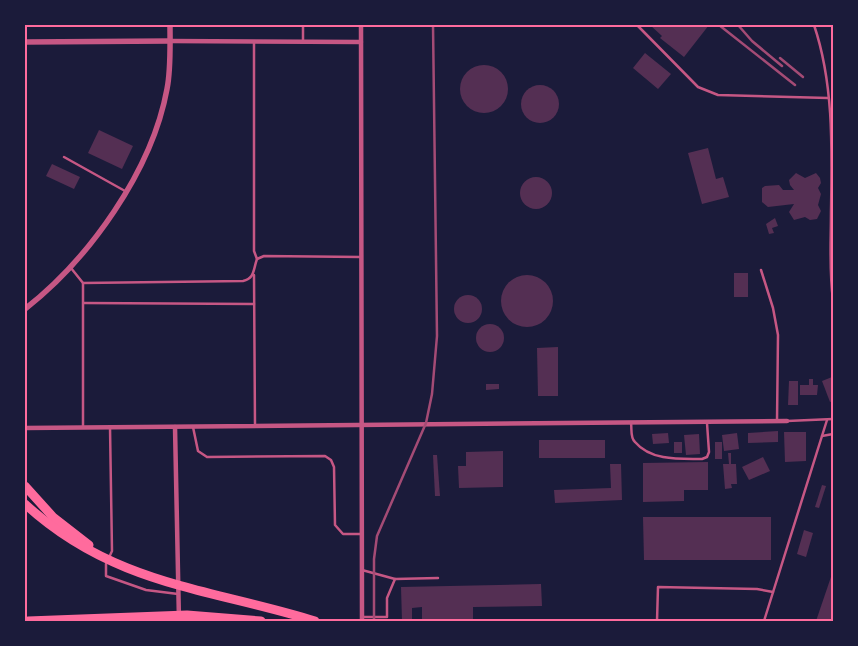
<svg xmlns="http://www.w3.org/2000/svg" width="858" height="646" font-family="'Source Sans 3',sans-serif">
	<rect width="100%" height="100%" fill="#1b1b3a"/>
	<g fill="#542f53">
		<path d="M650,25H709L684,57L660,38L662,36Z"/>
		<path d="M645,53L671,74L658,89L633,68Z"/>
		<circle cx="484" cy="89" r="24"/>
		<circle cx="540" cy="104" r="19"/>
		<path d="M99,130L133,146L122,169L88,153Z"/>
		<path d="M708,148L716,179L723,177L729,197L702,204L688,153Z"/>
		<path d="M52,164L80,177L74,189L46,176Z"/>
		<path d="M796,173L805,178L816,173L820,178L821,183L818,188L821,194L818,205L821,211L817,219L810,220L805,217L794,220L789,212L794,204L768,207L762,202V188L765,186L779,185L783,190H794L790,185L789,180Z"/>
		<circle cx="536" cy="193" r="16"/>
		<path d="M775,218L778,226L772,228L774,233L769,234L766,224Z"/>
		<rect x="734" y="273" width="14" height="24"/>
		<circle cx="527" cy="301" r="26"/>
		<circle cx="468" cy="309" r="14"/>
		<circle cx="490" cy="338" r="14"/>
		<path d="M558,347V396H538L537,348Z"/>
		<path d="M832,377L833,401L830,402L822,381Z"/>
		<path d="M809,379H813V385H818L817,395H800V385H809Z"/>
		<path d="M789,381H798V405H788Z"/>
		<path d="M486,384H499V389L486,390Z"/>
		<path d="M778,431V442L748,443V433Z"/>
		<path d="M784,432H806V461L785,462Z"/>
		<path d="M668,433L669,443L653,444L652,434Z"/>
		<path d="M737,433L739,449L724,451L722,435Z"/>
		<path d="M699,434L700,454L686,455L684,435Z"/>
		<rect x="539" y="440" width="66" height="18"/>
		<rect x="674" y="442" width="8" height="11"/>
		<rect x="715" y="442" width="7" height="17"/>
		<path d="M503,451V487L459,488L458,466H466V452Z"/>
		<path d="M728,453H731V464H736L737,484H731L732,488L725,489L723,464H729Z"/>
		<path d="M433,455H437L440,496H435Z"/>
		<path d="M763,457L770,471L749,480L742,467Z"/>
		<path d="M708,462V490H684V501L643,502V463Z"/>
		<path d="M610,464H621L622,500L555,503L554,490L611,488Z"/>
		<path d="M822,485L826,486L819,508L815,507Z"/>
		<path d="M643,517H771V560H644Z"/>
		<path d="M804,530L813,533L806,557L797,554Z"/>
		<path d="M833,571V621H816Z"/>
		<path d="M541,584L542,606L473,607V621H422V607L412,608V621H402L401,587Z"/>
	</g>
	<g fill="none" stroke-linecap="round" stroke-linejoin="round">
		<g stroke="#c65784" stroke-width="2.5">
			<path d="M637,25L698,87L718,95L828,98"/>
			<path d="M814,25C834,84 832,150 831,212C831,242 829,270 833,300"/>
			<path d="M303,41V25"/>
			<path d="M254,43V251L257,259"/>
			<path d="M64,157L125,191"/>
			<path d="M71,268L83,283V427"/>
			<path d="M761,270L773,308L778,335L777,421"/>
			<path d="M254,275L255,426"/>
			<path d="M83,283L243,281C255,278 253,270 257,259L264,256L361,257"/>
			<path d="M84,303L254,304"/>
			<path d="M787,421L833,419"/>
			<path d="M631,423C632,429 630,438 635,442C651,461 680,459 702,459L707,457L709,452L707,423"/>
			<path d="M110,427L112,551L106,564V576L146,590L178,594"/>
			<path d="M193,427L198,451L207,457L325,456L331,460L334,467L335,525L343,534H362"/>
			<path d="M822,436L833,434"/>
			<path d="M362,570L395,579L438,578"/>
			<path d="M362,617H387V598L395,579"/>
			<path d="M657,621L658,587L757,589L773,592"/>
			<path d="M764,621L827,420"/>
		</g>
		<g stroke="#c65784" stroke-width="4.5">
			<path d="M361,25L362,621"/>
			<path d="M170,41L361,42"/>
			<path d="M175,427L179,621"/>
			<path d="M25,428L787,421"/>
		</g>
		<g stroke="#c65784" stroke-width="5.5">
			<path d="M25,42L170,41"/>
			<path d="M25,309C89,259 152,171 167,89C171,69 170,46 170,25"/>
		</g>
		<g stroke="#ff6b9d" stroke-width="9">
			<path d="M25,486L53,517L89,545"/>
			<path d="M25,504C113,585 208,588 315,621"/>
			<path d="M28,621L187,615L261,621"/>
		</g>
		<g stroke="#a44b75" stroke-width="2.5">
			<path d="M719,25L795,85"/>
			<path d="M738,25L752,41L782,66"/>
			<path d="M780,58L803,77"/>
			<path d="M374,621V559L377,536L426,423L432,394L437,336L433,25"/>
		</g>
	</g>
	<rect width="858" height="646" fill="none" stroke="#1b1b3a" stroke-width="52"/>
	<rect x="26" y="26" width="806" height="594" fill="none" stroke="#ff6b9d" stroke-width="2"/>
</svg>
